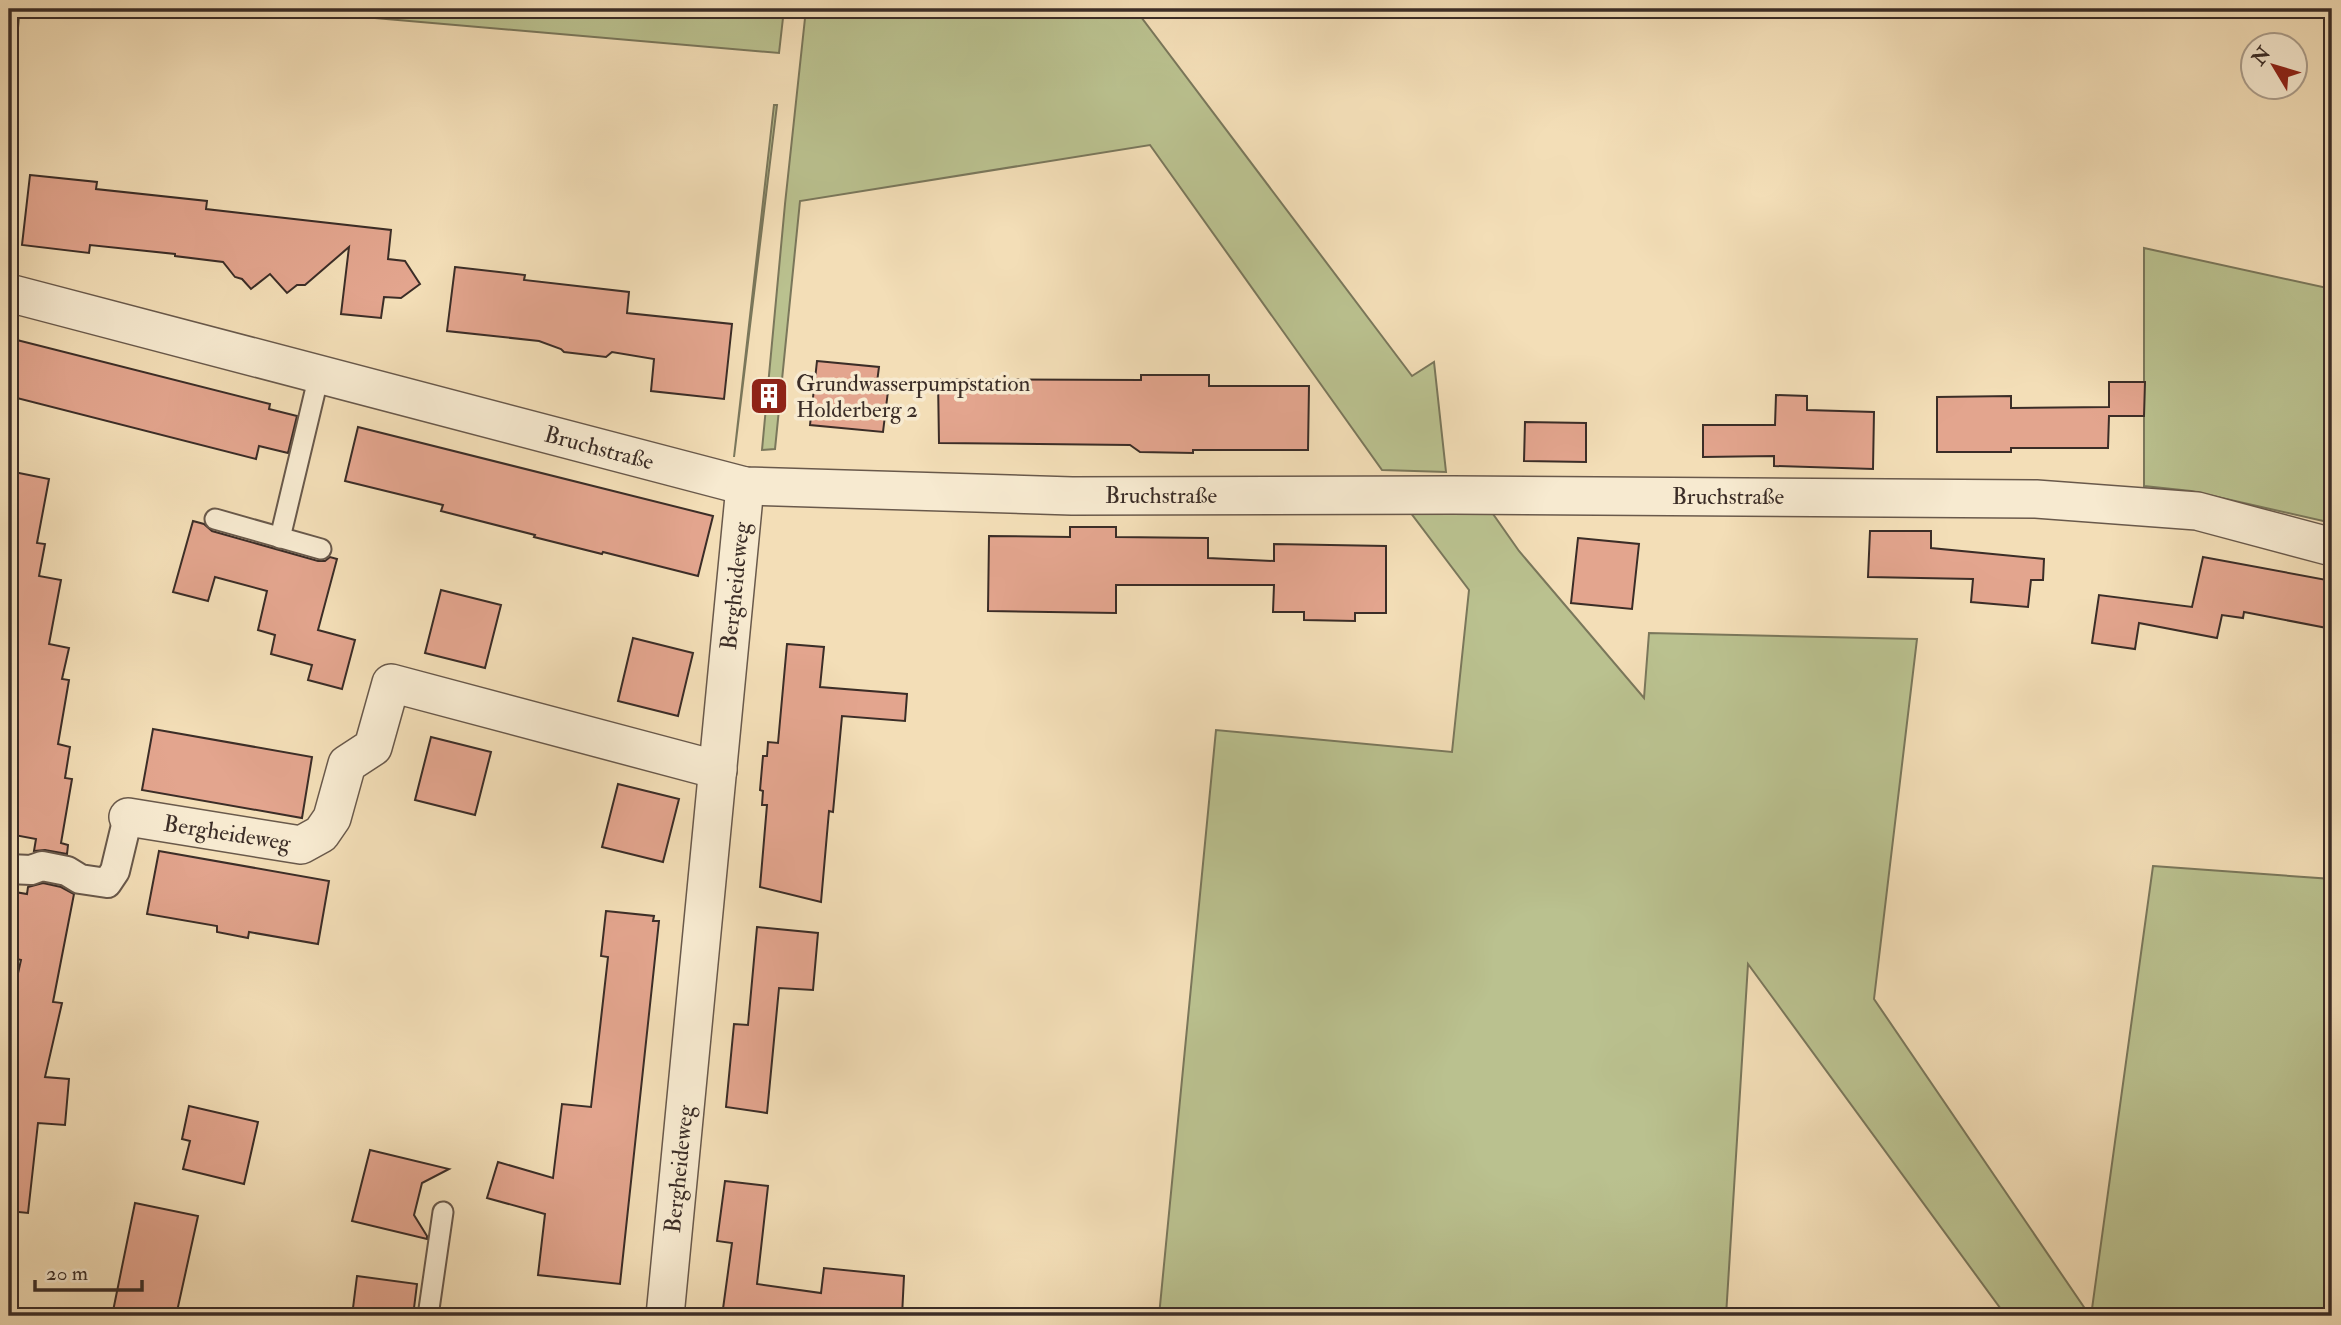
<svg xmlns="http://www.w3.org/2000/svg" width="2341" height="1325" font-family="'IM FELL Double Pica',serif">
	<rect width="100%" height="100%" fill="#f3deb7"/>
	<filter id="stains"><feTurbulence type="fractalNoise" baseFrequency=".00286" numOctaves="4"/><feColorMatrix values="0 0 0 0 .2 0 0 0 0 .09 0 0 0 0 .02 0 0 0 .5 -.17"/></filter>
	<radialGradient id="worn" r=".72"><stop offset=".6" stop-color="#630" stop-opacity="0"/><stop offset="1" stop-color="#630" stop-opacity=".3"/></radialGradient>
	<g fill="#bac18f" stroke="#7a775b" stroke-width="2">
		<path d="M9,9H20L9,112Z"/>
		<path d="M271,9H784L779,53Z"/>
		<path d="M806,9H1135L1412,376L1434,362L1446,472L1382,470L1150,145L800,201L775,449L762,450L785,204Z"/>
		<path d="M774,105H777L734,457Z"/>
		<path d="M2144,248L2332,289V523L2191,491L2144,486Z"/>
		<path d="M1404,504L1482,507L1487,514H1493L1519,551L1644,698L1649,633L1917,639L1874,999L2090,1316H2006L1748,964L1726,1316H1159L1216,730L1452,752L1469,590Z"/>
		<path d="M2153,866L2332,879L2326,944L2332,946V1316H2091Z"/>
	</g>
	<g fill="#e3a58e" stroke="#3b2d27" stroke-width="2">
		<path d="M30,175L97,182L96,189L207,201L206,209L391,230L388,259L405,261L420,284L401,298L384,297L381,318L341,314L349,247L305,285H297L287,293L270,274L251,289L242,279L235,277L223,262L175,256V254L90,245L89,253L22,245Z"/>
		<path d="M455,267L525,275L524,280L629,292L627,313L732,324L724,399L651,391L654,359L612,352L606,357L564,352L561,349L539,341L447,331Z"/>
		<path d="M9,338L270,404L269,409L297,416L288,453L259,446L256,459L9,396Z"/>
		<path d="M817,361L879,367L876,390L888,391L883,432L810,425Z"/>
		<path d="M1141,375H1209V386H1309L1308,450H1193V453L1140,452L1130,445L939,443L938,379L1141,380Z"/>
		<path d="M2109,382H2145L2144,416H2109L2108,448H2011V452H1937V397L2011,396V408L2109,407Z"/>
		<path d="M1776,395L1807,396V410L1874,412L1873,469L1774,466V456L1703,457V425H1775Z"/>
		<path d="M1525,422L1586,423V462L1524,461Z"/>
		<path d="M358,427L713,516L698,576L603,552L602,554L534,537L535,535L441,511L443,505L345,481Z"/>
		<path d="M9,471L49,479L37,543L45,544L39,576L61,580L49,644L69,648L62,679L69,680L58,744L70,747L65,778L72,779L61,843L68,845L67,854L45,850L34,851L36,839L9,834Z"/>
		<path d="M193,521L204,524L212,531L318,561H325L330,557L337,559L318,630L355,640L342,689L308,680L312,665L271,654L275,635L258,630L267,591L215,577L208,601L173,592Z"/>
		<path d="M1070,527H1116V537L1208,538V558L1274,561V544L1386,546V613H1355V621L1304,620V612H1273L1274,585H1116V613L988,611L989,536L1070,537Z"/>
		<path d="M1870,531H1931V548L2044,559L2043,580H2031L2028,607L1971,602L1973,579L1868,577Z"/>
		<path d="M1578,538L1639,544L1632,609L1571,603Z"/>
		<path d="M2203,557L2332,581V629L2244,612L2243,618L2222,615L2217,638L2139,623L2135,649L2092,643L2099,595L2192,607Z"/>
		<path d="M441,590L501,605L485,668L425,653Z"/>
		<path d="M633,638L693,653L678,716L618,701Z"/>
		<path d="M787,644L824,647L820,687L907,694L905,721L842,716L833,812L829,811L821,902L760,887L767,805H762L763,791L760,790L763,756H767L768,742L778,743Z"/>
		<path d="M153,729L312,757L302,818L142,790Z"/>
		<path d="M431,737L491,752L475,815L415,800Z"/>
		<path d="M618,784L679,799L663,862L602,847Z"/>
		<path d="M159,851L329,881L318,944L249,932L248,938L217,932V926L147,914Z"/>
		<path d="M43,883L61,887L74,894L53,1002L62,1003L45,1077L69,1079L65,1125L38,1123L28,1213L9,1211V1013L21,960L9,957V891L27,894L28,887Z"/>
		<path d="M606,911L654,916L653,921H659L620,1284L538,1275L545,1214L487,1198L498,1162L553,1178L562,1104L591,1107L608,957L601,956Z"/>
		<path d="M757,927L818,933L813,990L779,988L767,1113L726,1107L734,1024L748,1025Z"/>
		<path d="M189,1106L258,1122L244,1184L183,1169L190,1141L182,1139Z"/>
		<path d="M370,1150L449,1169L422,1183L414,1215L427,1236V1239L352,1221Z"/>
		<path d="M725,1181L768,1186L757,1284L821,1293L824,1268L904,1276L902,1316H722L732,1243L717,1241Z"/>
		<path d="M135,1203L198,1216L176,1316H112Z"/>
		<path d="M357,1276L417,1284L413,1316H352Z"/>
	</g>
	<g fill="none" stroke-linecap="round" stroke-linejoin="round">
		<g stroke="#69594b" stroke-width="23">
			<g id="service">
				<path d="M215,519L321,549"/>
				<path d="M280,538L319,375"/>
				<path d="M428,1316L443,1212"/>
			</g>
		</g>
		<g stroke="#69594b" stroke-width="32">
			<path id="pedestrian" d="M9,869L31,870L42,866L67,871L80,879L107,883L115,871L128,817"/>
		</g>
		<g stroke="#69594b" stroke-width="40">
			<g id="minor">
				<path d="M9,293L745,486L1072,496L1453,495L2036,499L2197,511L2332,547"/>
				<path d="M128,817L301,845L321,834L332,818L347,764L373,747L391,683L718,770"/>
				<path d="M665,1316L745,486"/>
			</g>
		</g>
		<use href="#service" stroke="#f7ead0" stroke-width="19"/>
		<use href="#pedestrian" stroke="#f7ead0" stroke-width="28"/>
		<use href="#minor" stroke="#f7ead0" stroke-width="37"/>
	</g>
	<defs>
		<g id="building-square" transform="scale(2.0125)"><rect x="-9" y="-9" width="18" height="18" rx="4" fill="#8f2418" stroke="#f7ead0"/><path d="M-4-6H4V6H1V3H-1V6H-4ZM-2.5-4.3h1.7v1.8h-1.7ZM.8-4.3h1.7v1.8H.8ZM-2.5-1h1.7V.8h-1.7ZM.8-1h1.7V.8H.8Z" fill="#fff"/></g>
	</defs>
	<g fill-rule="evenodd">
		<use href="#building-square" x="769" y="396"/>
	</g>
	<g text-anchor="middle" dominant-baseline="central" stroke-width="7" stroke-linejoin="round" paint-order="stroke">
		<g font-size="23" fill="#3b2d27" stroke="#f7ead0" text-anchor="start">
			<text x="796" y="383">Grundwasserpumpstation<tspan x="796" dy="26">Holderberg 2</tspan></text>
		</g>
		<g font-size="23" fill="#3b2d27" stroke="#f7ead0">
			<text transform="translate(599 448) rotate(15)">Bruchstraße</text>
			<text x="1161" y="495">Bruchstraße</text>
			<text x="1728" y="496">Bruchstraße</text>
			<text transform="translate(735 586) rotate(-84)">Bergheideweg</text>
			<text transform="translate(227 833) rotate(9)">Bergheideweg</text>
			<text transform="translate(679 1169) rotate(-84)">Bergheideweg</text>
		</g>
	</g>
	<rect width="2341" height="1325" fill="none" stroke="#f3deb7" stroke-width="35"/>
	<rect x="10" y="10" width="2320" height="1304" fill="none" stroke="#3b2d27" stroke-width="3.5"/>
	<rect x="18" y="18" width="2306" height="1290" fill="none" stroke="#3b2d27" stroke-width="2"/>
	<g transform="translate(2274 66) rotate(308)"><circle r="33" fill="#f7ead0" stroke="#ac9e8c" stroke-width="2"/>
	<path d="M0-5L12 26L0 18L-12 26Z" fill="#8f2418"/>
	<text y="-10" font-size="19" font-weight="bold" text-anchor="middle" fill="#3b2d27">N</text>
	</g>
	<path d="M35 1280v10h107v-10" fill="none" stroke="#3b2d27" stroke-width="3.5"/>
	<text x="46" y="1280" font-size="21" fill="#3b2d27" stroke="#f7ead0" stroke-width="5" paint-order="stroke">20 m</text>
	<rect width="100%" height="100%" filter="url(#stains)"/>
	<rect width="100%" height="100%" fill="url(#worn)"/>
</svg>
